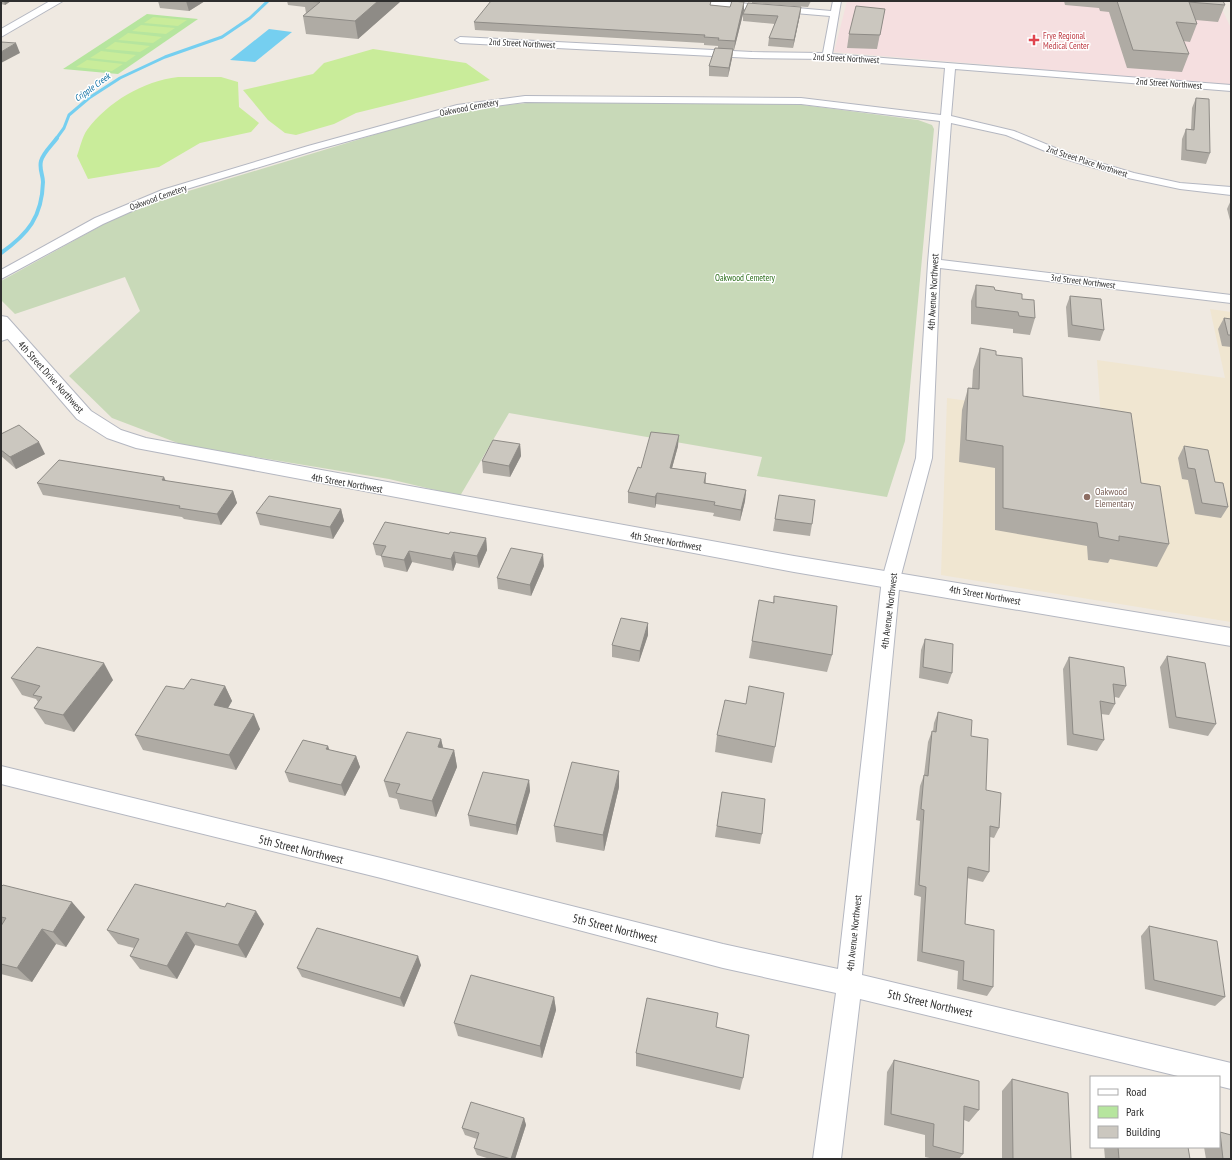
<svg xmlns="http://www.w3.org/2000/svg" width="1232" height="1160" font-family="'PT Sans Narrow',sans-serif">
	<rect width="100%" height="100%" fill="#efe9e1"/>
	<path fill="#f0e6d1" d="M1210,309L1231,312V622L941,575L947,398L1101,419L1097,360L1225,378Z"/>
	<path fill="#f5dfe0" d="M847,1H1218L1231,28V85L834,52Z"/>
	<path fill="#b6e59e" d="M147,14L198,19L118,74L63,69Z"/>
	<path fill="#c8d9b8" d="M539,102L796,104L918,120L932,125L934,129L905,441L887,497L757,476L762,457L509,413L460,496L389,479L183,445L112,418L69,376L140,311L125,277L15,314L1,300V281L115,218L172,196L426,119L485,107Z"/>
	<g fill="#c9ec9a">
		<path d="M153,17L187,20L178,26L144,23Z"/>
		<path d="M141,25L175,28L166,34L132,31Z"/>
		<path d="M128,33L162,37L153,43L118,40Z"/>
		<path d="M115,42L150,46L140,52L105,49Z"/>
		<path d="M373,49L466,63L490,80L356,113L334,124L296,135L285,133L268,120L243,90L313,74L324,63Z"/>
		<path d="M101,51L136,55L126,62L90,58Z"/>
		<path d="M87,60L123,64L112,71L76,67Z"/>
		<path d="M178,77H221L238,82L239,107L259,123L251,132L200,143L159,167L88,179L77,156C80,148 82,137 87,130C108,102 143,81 178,77Z"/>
	</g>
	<path fill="#75cff0" d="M269,29L292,32L255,62L230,60Z"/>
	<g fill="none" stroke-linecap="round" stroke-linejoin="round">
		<path stroke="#75cff0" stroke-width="3" d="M56,139L64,128L69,115L89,98L120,78L165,57L222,37L250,18L268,1"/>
		<path stroke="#75cff0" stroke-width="4" d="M1,253C28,234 42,217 43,182C43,175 39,169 41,161C43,153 52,145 57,138"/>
		<g stroke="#b4b7c1" stroke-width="2">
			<g id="minor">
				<path d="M683,1H716L831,11L833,1H841L832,54L1231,85V91L955,69L951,116L1014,131L1070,154L1134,173L1180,183L1231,187V195L1180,189L1128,178L1062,158L1006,135L951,123L941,260L1231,295V303L940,268L932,458L900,579L862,975L1231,1063V1089L1219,1086V1077H1182L860,999L841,1159H813L836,993L723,968L381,878L1,784V766L381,858L723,944L838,969L882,579L916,458L928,263L940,121L801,104L525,102L458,111L316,150L170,194L103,224L1,279V270L95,218L162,190L308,146L457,105L525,96L801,98L941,115L945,68L827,59L752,58L460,43L455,40L460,37L752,52L823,53L830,16L687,4Z"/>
				<path d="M11,329L16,330L18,333L16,336L1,341V332Z"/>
			</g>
		</g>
		<g stroke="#b4b7c1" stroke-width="2">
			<path id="tertiary" d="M50,1H63L1,37V29Z"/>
		</g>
		<g stroke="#b4b7c1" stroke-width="2">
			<path id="secondary" d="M1,316L7,317L91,411L121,430L146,438L794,556L1231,628V646L794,572L136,448L107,438L77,419L1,331Z"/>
		</g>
		<use href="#minor" fill="#fff" fill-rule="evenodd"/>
		<use href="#tertiary" fill="#fff" fill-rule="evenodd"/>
		<use href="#secondary" fill="#fff" fill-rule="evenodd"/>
	</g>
	<g fill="#afaba4">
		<path d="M1,1H11L5,5L1,4Z"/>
		<path d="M158,1H205L189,11L160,8Z"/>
		<path d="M287,1H401L358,39L306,34L303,16L306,13L305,7L288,5Z"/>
		<path d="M752,1H811L808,7L752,3Z"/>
		<path d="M1064,1H1223L1225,5L1218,22L1196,20L1197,24L1190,42L1183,41L1189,54L1182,72L1127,68L1109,12L1100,11L1099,8L1065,5Z"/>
		<path d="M712,5L744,10L734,50H733L732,58L728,77L709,76V66L718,48V46L704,45V43L475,30L474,22Z"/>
		<path d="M801,7L800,15L793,48L768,46L769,38L775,24L743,21V14Z"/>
		<path d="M885,9L877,49L847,48L849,34Z"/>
		<path d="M1196,98L1210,153L1206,164L1181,160L1182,139L1186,129H1191L1192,108Z"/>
		<path d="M1231,200V224L1227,209Z"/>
		<path d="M976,285L1022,299L1035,318L1030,335L1013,333V329L971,324V301Z"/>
		<path d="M1070,296L1104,330L1100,341L1068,337L1066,307Z"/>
		<path d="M1224,318L1231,319V347L1222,346L1218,329Z"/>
		<path d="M980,348L996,355L1023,396L1141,483L1169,544L1157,567L1110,559L1108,563L1088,560L1087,546L995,530V468L959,462L962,410L968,388H972L973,370Z"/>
		<path d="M1,434L45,454L16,469L1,456Z"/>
		<path d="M520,444L521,456L510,477L483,473L482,461Z"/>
		<path d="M678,446L672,468L706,473V483L746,490L745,501L740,521L713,516L714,513L656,504L655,508L628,503V492L641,468Z"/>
		<path d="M1184,446L1215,482L1228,507L1221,518L1195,514L1188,480L1182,479L1178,458Z"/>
		<path d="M166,481L233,491L237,503L221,525L184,519L182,517L43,495L37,483Z"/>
		<path d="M779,495L812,524L810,536L773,531Z"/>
		<path d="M341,509L344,521L333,539L260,525L256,513Z"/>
		<path d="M449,534L486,538L487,550L479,568L456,563L453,571L412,562L407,572L384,567L381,556L376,555L373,544Z"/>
		<path d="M544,566L531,596L498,589L497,578Z"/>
		<path d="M774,596L832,655L827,672L749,658L752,641L773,603Z"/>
		<path d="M648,623V635L639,662L612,657V645Z"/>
		<path d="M925,639L952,673L948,684L919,678L921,650Z"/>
		<path d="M1167,656L1216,724L1208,736L1169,728L1160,667Z"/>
		<path d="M1069,657L1126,686L1119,698L1115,697V704L1109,715L1101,714L1104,740L1097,751L1067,745L1063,669Z"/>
		<path d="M11,678L113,680L74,732L45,724L34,708L38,702L36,699L22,695Z"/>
		<path d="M225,686L232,701L228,708L260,729L236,770L143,750L135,735L184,689Z"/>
		<path d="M938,712L971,736L986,790L999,828L994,838L990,837L989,872L983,882L967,878L965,924L993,987L987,996L957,989L958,971L917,961L921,897L914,895L920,821L916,820L920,786L924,775L928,742L932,731H933L934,723Z"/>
		<path d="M717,735L775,747L772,763L715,752Z"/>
		<path d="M441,739L443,748L454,750L457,767L436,817L400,809L397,799L389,797L384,781Z"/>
		<path d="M330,750L356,756L360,767L345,796L289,782L285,772Z"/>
		<path d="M529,780L530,791L517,835L470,826L468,815Z"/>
		<path d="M619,787L604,851L556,842L554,826Z"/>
		<path d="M722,792L762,834L760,844L715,837Z"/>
		<path d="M1,887L85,917L66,947L56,944L32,982L1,974Z"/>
		<path d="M225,907L264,924L246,958L195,945L177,979L140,969L130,956L134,948L118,944L107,930Z"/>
		<path d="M1149,926L1225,997L1215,1006L1145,989L1141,936Z"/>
		<path d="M421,965L404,1007L302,977L297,968Z"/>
		<path d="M554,997L556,1010L542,1058L458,1036L454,1023Z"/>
		<path d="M716,1027L743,1078L740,1090L636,1066V1053Z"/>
		<path d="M894,1060L979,1110L969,1122L964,1120L963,1154L959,1159H934L925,1157V1135L884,1125L887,1072Z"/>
		<path d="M1012,1079L1071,1159H1002V1091Z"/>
		<path d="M524,1118L526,1125L515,1159H490L477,1155L474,1148L477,1139L465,1135L462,1128Z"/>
		<path d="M1219,1132H1220L1231,1159H1206L1204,1147H1219Z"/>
		<path d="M1104,1147H1188L1190,1159H1105Z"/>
	</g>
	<g fill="#8e8b86">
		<path d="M4,1H11L5,5Z"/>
		<path d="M186,1H205L189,11Z"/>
		<path d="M378,1H401L358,39L355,21Z"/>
		<path d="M744,2V10L734,50L735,41Z"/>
		<path d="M801,7L800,15L793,48L794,40Z"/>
		<path d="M16,43L20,53L1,63V52Z"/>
		<path d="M733,49L732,58L728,77L729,68Z"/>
		<path d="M679,435L678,446L669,479L670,468Z"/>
		<path d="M39,442L45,454L16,469L10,457Z"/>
		<path d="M520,444L521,456L510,477L509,466Z"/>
		<path d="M164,477L169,488L162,480Z"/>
		<path d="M746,490L745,501L740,521L741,510Z"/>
		<path d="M233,491L237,503L221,525L217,514Z"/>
		<path d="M657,493L656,504L655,508V497Z"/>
		<path d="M341,509L344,521L333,539L330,527Z"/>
		<path d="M486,538L487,550L479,568L477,556Z"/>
		<path d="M409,551L412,562L407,572L404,560Z"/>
		<path d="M454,552L456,563L453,571L451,559Z"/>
		<path d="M543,554L544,566L531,596L530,585Z"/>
		<path d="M648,623V635L639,662L640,651Z"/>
		<path d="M104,663L113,680L74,732L63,715Z"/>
		<path d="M225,686L232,701L221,720L214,705Z"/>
		<path d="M254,714L260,729L236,770L229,755Z"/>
		<path d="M441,739L445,756L438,747Z"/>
		<path d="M328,746L332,757L326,749Z"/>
		<path d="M454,750L457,767L436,817L432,801Z"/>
		<path d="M356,756L360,767L345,796L341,785Z"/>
		<path d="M619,771V787L604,851L603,835Z"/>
		<path d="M529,780L530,791L517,835L516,825Z"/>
		<path d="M72,902L85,917L66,947L53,932Z"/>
		<path d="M256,911L264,924L246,958L238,945Z"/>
		<path d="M42,929L56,944L32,982L17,968Z"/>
		<path d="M186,932L195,945L177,979L167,966Z"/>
		<path d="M418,956L421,965L404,1007L400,998Z"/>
		<path d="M554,997L556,1010L542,1058L540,1046Z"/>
		<path d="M524,1118L526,1125L515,1159H511Z"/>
	</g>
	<g fill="#cbc7bf" stroke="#8e8b86">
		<path d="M306,1H378L355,21L303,16L320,2Z"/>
		<path d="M491,1H711L710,5L730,7L732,1L744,2L735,41L718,40L719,38L704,37L705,35L474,22Z"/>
		<path d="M1117,1H1223L1225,5L1189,2L1197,24L1176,22L1189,54L1133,50Z"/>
		<path d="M748,3L801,7L794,40L769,38L778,16L743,14Z"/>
		<path d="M856,6L885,9L880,35L849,34Z"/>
		<path d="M1,42L16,43L1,52Z"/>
		<path d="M715,48L733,49L729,68L709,66Z"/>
		<path d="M1196,98L1209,99L1210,153L1186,150V129L1194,130Z"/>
		<path d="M976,285L994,287L995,290L1022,294V299L1034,300L1035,318L1019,316L1018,312L976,307Z"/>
		<path d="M1070,296L1101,299L1104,330L1072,325Z"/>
		<path d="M1224,318L1231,319V335H1228Z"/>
		<path d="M980,348L996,351V355L1022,358L1023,396L1131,413L1141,483L1160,486L1169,544L1119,536V541L1099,537L1097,523L1003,508V446L966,440L968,388L979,389Z"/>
		<path d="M19,425L39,442L10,457L1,450V434Z"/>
		<path d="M651,432L679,435L670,468L706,473L704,483L746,490L741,510L714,505L715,502L657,493L655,497L628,492L638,467L641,468Z"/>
		<path d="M493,440L520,444L509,466L482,461Z"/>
		<path d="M1184,446L1208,450L1215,482L1223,483L1228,507L1202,503L1195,469L1188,468Z"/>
		<path d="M59,460L164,477L162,480L233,491L217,514L179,508L180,506L37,483Z"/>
		<path d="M779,495L815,500L812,524L775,519Z"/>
		<path d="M269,496L341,509L330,527L256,513Z"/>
		<path d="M385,522L449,534L450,532L486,538L477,556L454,552L451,559L409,551L404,560L381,556L386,546L373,544Z"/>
		<path d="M511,548L543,554L530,585L497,578Z"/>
		<path d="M774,596L837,606L832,655L752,641L759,600L774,603Z"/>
		<path d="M621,618L648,623L640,651L612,645Z"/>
		<path d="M925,639L953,644L952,673L923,667Z"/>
		<path d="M37,647L104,663L63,715L34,708L42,697L33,695L40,686L11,678Z"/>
		<path d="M1167,656L1205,663L1216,724L1176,717Z"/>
		<path d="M1069,657L1124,667L1126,686L1113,684L1115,704L1100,701L1104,740L1073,734Z"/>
		<path d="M191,679L225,686L214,705L254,714L229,755L135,735L166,686L184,689Z"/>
		<path d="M749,686L784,693L775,747L717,735L725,700L746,704Z"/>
		<path d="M938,712L972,720L971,736L988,739L986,790L1001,793L999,828L990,826L989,872L968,867L965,924L994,930L993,987L963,980L964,961L922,952L926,887L919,885L924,810L921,809L924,775L928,776L932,731L936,732Z"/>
		<path d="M407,732L441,739L438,747L454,750L432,801L396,793L400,784L384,781Z"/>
		<path d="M303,740L328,746L326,749L356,756L341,785L285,772Z"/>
		<path d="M572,762L619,771L603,835L554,826Z"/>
		<path d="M483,772L529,780L516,825L468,815Z"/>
		<path d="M722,792L765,799L762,834L717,826Z"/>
		<path d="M135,884L225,907L227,903L256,911L238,945L186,932L167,966L130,956L139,939L107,930Z"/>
		<path d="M3,885L72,902L53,932L42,929L17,968L1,964V926L6,918L1,917V887Z"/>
		<path d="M1149,926L1217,941L1225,997L1154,980Z"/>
		<path d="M317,928L418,956L400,998L297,968Z"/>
		<path d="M471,975L554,997L540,1046L454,1023Z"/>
		<path d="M647,998L718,1013L716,1027L749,1035L743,1078L636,1053Z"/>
		<path d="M894,1060L979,1081V1110L964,1106L963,1154L933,1146L934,1124L891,1114Z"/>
		<path d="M1012,1079L1068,1093L1071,1159H1013Z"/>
		<path d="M471,1102L524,1118L511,1159L474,1148L479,1133L462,1128Z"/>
		<path d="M1220,1132L1231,1135V1159H1223Z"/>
		<path d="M1118,1147H1188L1190,1159H1119Z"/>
	</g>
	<path fill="#e0444e" stroke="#fff" stroke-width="1.5" d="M1032 34h4v4h4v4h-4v4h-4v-4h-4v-4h4z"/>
	<circle fill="#8d6e63" stroke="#fff" stroke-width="1.5" cx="1087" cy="497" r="4"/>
	<g text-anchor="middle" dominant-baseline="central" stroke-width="3" stroke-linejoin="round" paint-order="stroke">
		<g font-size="9" fill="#be3a42" stroke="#fff" text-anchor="start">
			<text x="1043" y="35">Frye Regional<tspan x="1043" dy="10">Medical Center</tspan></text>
		</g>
		<g font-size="9" fill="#2e2e2e" stroke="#fff">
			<text transform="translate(522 43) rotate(3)">2nd Street Northwest</text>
			<text transform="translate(846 58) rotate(3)">2nd Street Northwest</text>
			<text transform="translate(1169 83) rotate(4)">2nd Street Northwest</text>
			<text transform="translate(469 107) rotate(-11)">Oakwood Cemetery</text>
			<text transform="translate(1087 161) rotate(18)">2nd Street Place Northwest</text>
			<text transform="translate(158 197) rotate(-20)">Oakwood Cemetery</text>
			<text transform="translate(1083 281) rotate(7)">3rd Street Northwest</text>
		</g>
		<g font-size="9" font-style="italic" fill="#0d6fa3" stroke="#fff">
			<text transform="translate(92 87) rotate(-36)">Cripple Creek</text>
		</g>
		<g font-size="9" fill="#2c6e1b" stroke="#fff">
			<text x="745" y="277">Oakwood Cemetery</text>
		</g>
		<g font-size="10" fill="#2e2e2e" stroke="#fff">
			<text transform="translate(933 292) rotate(-87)">4th Avenue Northwest</text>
			<text transform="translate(51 377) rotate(48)">4th Street Drive Northwest</text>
			<text transform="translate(347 483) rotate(10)">4th Street Northwest</text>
			<text transform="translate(666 541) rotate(10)">4th Street Northwest</text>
			<text transform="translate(985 595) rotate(10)">4th Street Northwest</text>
			<text transform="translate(889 611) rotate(-83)">4th Avenue Northwest</text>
			<text transform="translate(854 933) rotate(-84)">4th Avenue Northwest</text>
		</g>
		<g font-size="10" fill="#785e54" stroke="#fff" text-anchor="start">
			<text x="1095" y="491">Oakwood<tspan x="1095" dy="12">Elementary</tspan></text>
		</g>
		<g font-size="12" fill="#2e2e2e" stroke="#fff">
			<text transform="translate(301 849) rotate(14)">5th Street Northwest</text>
			<text transform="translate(615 928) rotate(14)">5th Street Northwest</text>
			<text transform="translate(930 1003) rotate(13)">5th Street Northwest</text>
		</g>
	</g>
	<rect width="1232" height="1160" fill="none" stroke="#2e2e2e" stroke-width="4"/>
	<rect x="1090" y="1076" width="130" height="72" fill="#ffffff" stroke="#ababab"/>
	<rect x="1098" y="1089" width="20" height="6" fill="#ffffff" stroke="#ababab"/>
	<text x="1126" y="1096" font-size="12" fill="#2e2e2e">Road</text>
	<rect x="1098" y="1106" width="20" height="12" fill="#b6e59e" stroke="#ababab"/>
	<text x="1126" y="1116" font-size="12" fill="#2e2e2e">Park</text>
	<rect x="1098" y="1126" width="20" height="12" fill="#cbc7bf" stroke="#ababab"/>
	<text x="1126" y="1136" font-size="12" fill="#2e2e2e">Building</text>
</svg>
